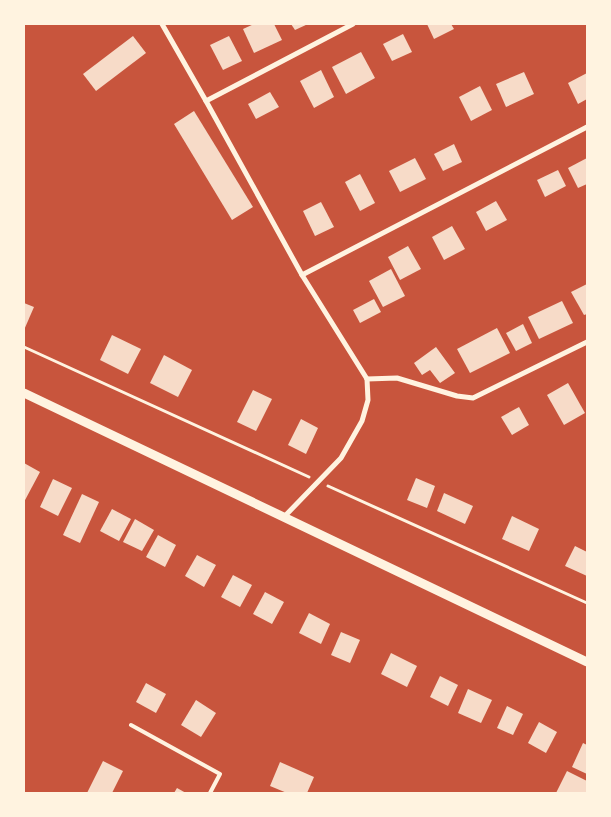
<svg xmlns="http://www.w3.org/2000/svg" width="611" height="817" font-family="Barlow,sans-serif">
	<rect width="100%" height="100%" fill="#c8553d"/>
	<g fill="#f7dbc8">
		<path d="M254,24H274L282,40L254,53L243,29Z"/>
		<path d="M291,24H308L295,30Z"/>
		<path d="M427,24H451L454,29L434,39Z"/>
		<path d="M403,34L412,52L392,61L383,44Z"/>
		<path d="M133,36L146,53L96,91L83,74Z"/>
		<path d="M229,36L242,61L223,70L210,45Z"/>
		<path d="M361,52L375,78L346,94L332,67Z"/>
		<path d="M321,70L334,97L314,108L300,81Z"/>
		<path d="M524,72L534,94L506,107L496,84Z"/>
		<path d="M587,73V99L578,104L568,83Z"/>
		<path d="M480,86L492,110L471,121L459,97Z"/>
		<path d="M270,92L279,107L256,119L248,104Z"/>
		<path d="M194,111L253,207L232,220L174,124Z"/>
		<path d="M454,144L462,162L443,171L434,154Z"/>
		<path d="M415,158L426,179L400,192L389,171Z"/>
		<path d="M587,158V184L578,188L568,168Z"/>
		<path d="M558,170L566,186L545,197L537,180Z"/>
		<path d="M360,174L375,203L360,211L345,182Z"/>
		<path d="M496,201L507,220L486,231L476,212Z"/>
		<path d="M321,202L334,227L315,236L303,211Z"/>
		<path d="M452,226L465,249L444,260L432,237Z"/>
		<path d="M408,246L421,269L400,280L388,257Z"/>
		<path d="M391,269L405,296L383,307L369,281Z"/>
		<path d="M587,284V314L584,315L571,292Z"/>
		<path d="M374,299L381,312L360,323L353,310Z"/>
		<path d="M562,301L573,323L539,339L528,317Z"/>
		<path d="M24,303L34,307L24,330Z"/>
		<path d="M523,324L532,343L516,351L506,333Z"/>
		<path d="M497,328L510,353L470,373L457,349Z"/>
		<path d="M112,335L141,349L128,374L100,360Z"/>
		<path d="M436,347L455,373L440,383L430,370L422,375L414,363Z"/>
		<path d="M164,355L192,370L178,397L150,383Z"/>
		<path d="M568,383L585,413L564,425L547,395Z"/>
		<path d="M253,390L272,399L256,431L237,422Z"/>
		<path d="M519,407L529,425L512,435L501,417Z"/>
		<path d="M301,419L318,428L306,454L288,445Z"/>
		<path d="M24,463L40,472L24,502Z"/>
		<path d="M416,478L435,486L427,508L407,500Z"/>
		<path d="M53,479L72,488L58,516L40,507Z"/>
		<path d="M444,493L473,506L465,524L437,511Z"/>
		<path d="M82,494L99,502L80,543L63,535Z"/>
		<path d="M112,509L131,519L119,541L100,531Z"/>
		<path d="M512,516L539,529L529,551L502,539Z"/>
		<path d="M135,519L154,530L142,551L123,542Z"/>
		<path d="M158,535L176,545L165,567L146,557Z"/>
		<path d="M575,546L587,552V576L565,566Z"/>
		<path d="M197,555L216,565L204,587L185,576Z"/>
		<path d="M233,575L252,585L240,607L221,597Z"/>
		<path d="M265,592L284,602L272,624L253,614Z"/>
		<path d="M309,613L330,624L321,644L299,633Z"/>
		<path d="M341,632L360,640L350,663L331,655Z"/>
		<path d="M391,653L417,666L407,687L381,674Z"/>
		<path d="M440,676L458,685L448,706L430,697Z"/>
		<path d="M146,683L166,694L156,713L136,702Z"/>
		<path d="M468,689L492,700L481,723L458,713Z"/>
		<path d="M196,700L216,713L201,737L181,725Z"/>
		<path d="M507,706L523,714L513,735L497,728Z"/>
		<path d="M539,722L557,732L546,753L528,743Z"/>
		<path d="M583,743L587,745V774L572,767Z"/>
		<path d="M103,761L123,771L112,793H87Z"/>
		<path d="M280,762L314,777L307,793H287L270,786Z"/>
		<path d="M567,771L587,781V793H556Z"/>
		<path d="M177,788L186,793H174Z"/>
	</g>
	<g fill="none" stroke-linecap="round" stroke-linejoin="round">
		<g stroke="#fff3e0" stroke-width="3">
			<path d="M24,347L309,477"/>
			<path d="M328,486L587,603"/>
		</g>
		<path stroke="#fff3e0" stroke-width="4" d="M131,725L220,774L210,793"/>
		<g stroke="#fff3e0" stroke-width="5">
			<path d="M162,24L206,101L302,275L367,379"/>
			<path d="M206,101L353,24"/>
			<path d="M302,275L587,127"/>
			<path d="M367,379L397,378L457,396L473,398L587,342"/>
			<path d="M283,518L341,458L362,421L368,400L367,379"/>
		</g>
		<path stroke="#fff3e0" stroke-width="9" d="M24,393L587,662"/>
	</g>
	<rect width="611" height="817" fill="none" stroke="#fff3e0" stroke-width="50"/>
</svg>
